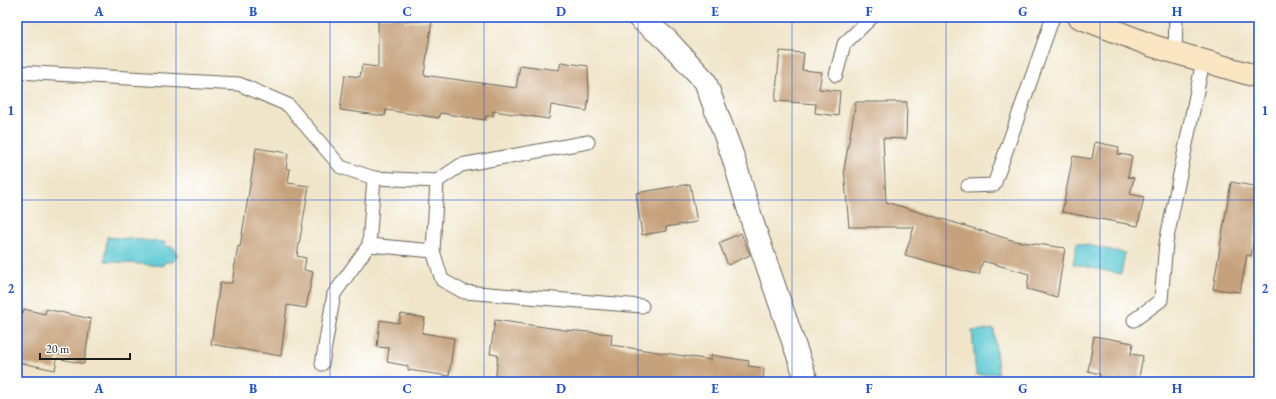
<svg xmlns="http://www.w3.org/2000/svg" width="1276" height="399" font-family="'EB Garamond',serif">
	<rect width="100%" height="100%" fill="#fff"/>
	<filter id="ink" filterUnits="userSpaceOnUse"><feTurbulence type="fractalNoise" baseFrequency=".025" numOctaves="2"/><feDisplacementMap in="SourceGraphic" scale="8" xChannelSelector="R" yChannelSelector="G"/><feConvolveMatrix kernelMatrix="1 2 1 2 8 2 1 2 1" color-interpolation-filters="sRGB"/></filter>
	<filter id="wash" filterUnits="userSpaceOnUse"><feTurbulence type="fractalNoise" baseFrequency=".012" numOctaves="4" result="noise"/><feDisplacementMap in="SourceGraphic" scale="16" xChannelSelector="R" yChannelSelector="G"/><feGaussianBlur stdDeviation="0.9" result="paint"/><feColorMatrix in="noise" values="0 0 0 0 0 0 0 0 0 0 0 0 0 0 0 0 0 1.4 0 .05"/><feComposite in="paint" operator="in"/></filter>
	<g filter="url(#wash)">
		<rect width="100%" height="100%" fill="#f0e5c9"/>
		<g fill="#5dc9d3" stroke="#3c7278">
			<path d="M107,237L165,242V246C173,247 177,248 177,256L173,262H164L163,266L105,261Z"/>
			<path d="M1077,243L1125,253L1121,274L1073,264Z"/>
			<path d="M994,329L998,373L976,375L972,331Z"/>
		</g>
		<g id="blocks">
			<g fill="#c6a27c">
				<path d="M378,17H404L405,22L432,20L424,75L516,88L520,65L559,70L561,62L588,66L589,96L587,111L551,105L549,119L493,111V116H486L485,120L440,113L439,118L386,110L385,116L340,110L345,75L360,77L362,65L378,67Z"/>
				<path d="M780,51L804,53L802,70L822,72L819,89L840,91L838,116L815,113L816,104L775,101Z"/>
				<path d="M856,102H907L906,139L883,138L886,202L1015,241L1065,248L1057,297L1027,289L1029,274L983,261L979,275L905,255L914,227H849L844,169Z"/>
				<path d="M1095,142L1119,147L1118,154L1132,156L1128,177L1134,178L1130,194L1144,197L1138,226L1062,212L1073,156L1092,159Z"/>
				<path d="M256,148L288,153L286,169H290L288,183L309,186L297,256L306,258L304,270L313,272L306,308L287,305L281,356L211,344L220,283H232L238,246L240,247Z"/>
				<path d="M1231,182L1259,187V212L1251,256L1247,255L1240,292L1213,289Z"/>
				<path d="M690,184L697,222L666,227V231L642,235L636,193Z"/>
				<path d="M741,233L750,255L728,265L719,243Z"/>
				<path d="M24,309L45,314L46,309L91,319L84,364L57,358L55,370L17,362V312L23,313Z"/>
				<path d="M401,314L425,318L422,333L454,338L449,376L408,370V366L387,362L389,348L377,347L380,320L399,323Z"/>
				<path d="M495,320L565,330L612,334L611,345L711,360V355L749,361L748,366L764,368L763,382H495L498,355L490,354Z"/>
				<path d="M1094,336L1133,343L1131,354L1143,356L1138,382H1098L1100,374L1088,371Z"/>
			</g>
		</g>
	</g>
	<g filter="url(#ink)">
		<use href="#blocks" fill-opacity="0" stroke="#666259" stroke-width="1"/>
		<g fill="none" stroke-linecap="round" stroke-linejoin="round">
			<g stroke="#666259" stroke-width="15">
				<g id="lane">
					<path d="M1175,52L1176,17"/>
					<path d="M17,72L239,84L288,105L341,167L374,178L437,181L433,251L442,280L464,292L642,306"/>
					<path d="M836,75L844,44L872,17"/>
					<path d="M437,181L461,165L588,142"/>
					<path d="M968,186L994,185L1053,17"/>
					<path d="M369,245L374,178"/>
					<path d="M1134,320L1161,300L1166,243L1203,61"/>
					<path d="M322,364L334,294L369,245L433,251"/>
				</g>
			</g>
			<g stroke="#666259" stroke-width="24">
				<path id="street" d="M638,17L666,39L705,81L733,157L753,224L807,382"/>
			</g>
			<g stroke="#666259" stroke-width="24">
				<path id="secondary" d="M1079,17L1153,46L1259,77"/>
			</g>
			<use href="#lane" stroke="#fff" stroke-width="13"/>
			<use href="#street" stroke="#fff" stroke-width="22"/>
			<use href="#secondary" stroke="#fbe6c4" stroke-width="22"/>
		</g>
	</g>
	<path fill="none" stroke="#1d4ed8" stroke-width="1" stroke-opacity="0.55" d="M176,17V382M330,17V382M484,17V382M638,17V382M792,17V382M946,17V382M1100,17V382M17,200H1259"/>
	<rect width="1276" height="399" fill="none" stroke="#fff" stroke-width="44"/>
	<path d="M40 353v6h90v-6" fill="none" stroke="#1c1c1c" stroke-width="2"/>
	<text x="46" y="353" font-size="12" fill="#1c1c1c" stroke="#ffffff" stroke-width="3" paint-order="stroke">20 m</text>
	<rect x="22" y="22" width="1232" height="355" fill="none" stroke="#1d4ed8" stroke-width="1.5"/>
	<g font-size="13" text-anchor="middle" font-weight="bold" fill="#1d4ed8">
		<text x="99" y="16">A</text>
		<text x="253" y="16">B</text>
		<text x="407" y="16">C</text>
		<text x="561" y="16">D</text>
		<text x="715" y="16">E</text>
		<text x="869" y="16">F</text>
		<text x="1023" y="16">G</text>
		<text x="1177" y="16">H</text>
		<text x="11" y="115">1</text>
		<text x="1265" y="115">1</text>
		<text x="11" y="293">2</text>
		<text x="1265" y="293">2</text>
		<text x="99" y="393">A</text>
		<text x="253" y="393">B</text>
		<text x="407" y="393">C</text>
		<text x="561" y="393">D</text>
		<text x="715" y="393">E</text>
		<text x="869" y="393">F</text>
		<text x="1023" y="393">G</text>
		<text x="1177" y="393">H</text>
	</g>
</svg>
